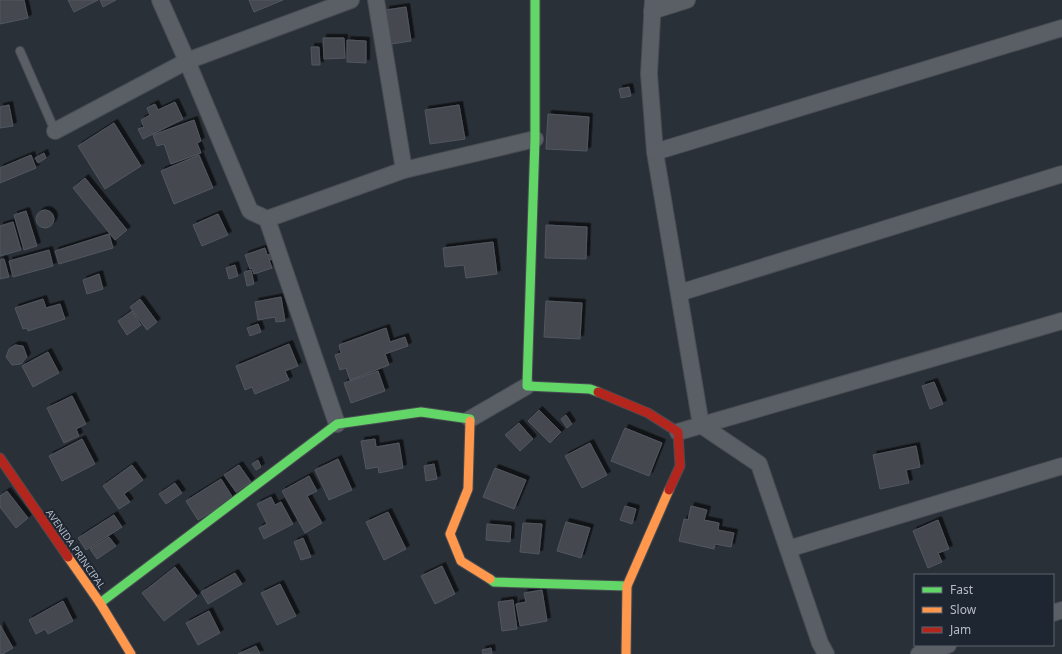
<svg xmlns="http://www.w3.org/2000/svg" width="1062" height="654" font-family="'Noto Sans',sans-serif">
	<defs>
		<filter id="shadow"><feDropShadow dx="3.5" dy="-3.5" stdDeviation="0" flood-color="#0009"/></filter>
	</defs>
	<rect width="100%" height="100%" fill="#2a3037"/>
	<g fill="#44494f" stroke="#52575f" filter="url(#shadow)">
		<path d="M0,0H24L28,18L0,24Z"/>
		<path d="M68,0H98L74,12Z"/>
		<path d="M100,0H116L103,7Z"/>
		<path d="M249,0H283L254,12Z"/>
		<path d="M406,7L411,41L391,44L386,10Z"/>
		<path d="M323,38H344L345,58L324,59Z"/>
		<path d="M347,40L366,41V63L347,62Z"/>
		<path d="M311,47H319L320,65H312Z"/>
		<path d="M629,87L631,96L621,98L619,89Z"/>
		<path d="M175,102L183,119L143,139L138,129L144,127L141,120L150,115L147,108L155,104L158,110Z"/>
		<path d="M9,105L13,126L0,128V107Z"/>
		<path d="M459,105L465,139L430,144L425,110Z"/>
		<path d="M548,114L589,117L587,151L546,149Z"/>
		<path d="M194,120L201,141L197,143L201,153L171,164L164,144L157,146L153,135Z"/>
		<path d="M114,123L141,166L105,189L78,146Z"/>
		<path d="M44,153L46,158L38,163L35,158Z"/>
		<path d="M31,155L36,168L0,183V168Z"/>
		<path d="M199,155L213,188L174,204L161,171Z"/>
		<path d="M85,178L127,230L115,240L73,188Z"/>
		<circle cx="45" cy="219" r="9"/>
		<path d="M26,211L37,246L24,250L14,215Z"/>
		<path d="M218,214L228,235L202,246L193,225Z"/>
		<path d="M13,222L21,250L0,256V226Z"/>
		<path d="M546,225L587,227L586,259L545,258Z"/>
		<path d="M109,234L113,248L59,264L55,251Z"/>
		<path d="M493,242L497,274L466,278L464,265L445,267L443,248Z"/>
		<path d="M265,248L267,255L271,254L273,259L269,260L272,268L254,274L252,268L250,269L245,255Z"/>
		<path d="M49,250L53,266L13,277L9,261Z"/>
		<path d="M4,259L9,277L0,279V260Z"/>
		<path d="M235,265L238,276L229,279L226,268Z"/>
		<path d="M251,270L254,284L247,286L244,272Z"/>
		<path d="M99,274L103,289L87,294L83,280Z"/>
		<path d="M281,297L285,321L276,322L275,317L258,320L255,302Z"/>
		<path d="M43,299L46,308L60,304L65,319L28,331L27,328L23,329L15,308Z"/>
		<path d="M140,299L157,322L147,330L130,307Z"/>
		<path d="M546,301L582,303L580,339L544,337Z"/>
		<path d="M132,311L141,325L127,335L118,321Z"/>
		<path d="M258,324L261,332L250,336L247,328Z"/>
		<path d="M386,328L390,342L405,337L408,346L385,354L389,365L350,380L346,368L340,370L335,355L341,353L339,345Z"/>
		<path d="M289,344L298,366L285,371L289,380L255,394L252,387L245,390L236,366Z"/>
		<path d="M15,345L23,346L27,357L21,364L12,365L6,357L9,349Z"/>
		<path d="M48,352L59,373L33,387L22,366Z"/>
		<path d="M378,371L385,391L351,403L344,383Z"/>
		<path d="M934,382L943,404L930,409L922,386Z"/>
		<path d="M72,396L86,424L76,429L79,436L64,443L47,408Z"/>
		<path d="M539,410L561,432L550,443L528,421Z"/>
		<path d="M566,415L572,424L567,428L561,419Z"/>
		<path d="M519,423L533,439L520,451L505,435Z"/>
		<path d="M625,428L662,443L649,476L611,461Z"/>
		<path d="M82,439L95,464L62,481L49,456Z"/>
		<path d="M375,439L376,447L399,443L403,468L379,473L378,467L366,469L361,441Z"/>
		<path d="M590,443L607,475L582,488L565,456Z"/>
		<path d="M916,446L920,467L906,470L909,483L880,489L873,455Z"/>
		<path d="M338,459L352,490L329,500L315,470Z"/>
		<path d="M258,460L261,467L256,470L252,464Z"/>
		<path d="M434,464L437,479L426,481L424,466Z"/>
		<path d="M132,465L143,480L124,494L130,502L119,509L103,486Z"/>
		<path d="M239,465L251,482L236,492L224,475Z"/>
		<path d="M495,468L526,480L514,509L483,497Z"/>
		<path d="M309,476L317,491L307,496L322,523L305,533L282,491Z"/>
		<path d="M221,479L233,498L198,520L186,501Z"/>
		<path d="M175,483L182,493L166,504L159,494Z"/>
		<path d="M7,491L28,518L16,528L0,507V496Z"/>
		<path d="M271,497L275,505L281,502L293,524L264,539L259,528L267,524L257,504Z"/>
		<path d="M625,506L636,509L632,524L620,520Z"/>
		<path d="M691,506L707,510L704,520L719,523L718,530L734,533L731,547L715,544L714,549L679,541L684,519L688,520Z"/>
		<path d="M388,512L406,549L384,560L366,522Z"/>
		<path d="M114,515L122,527L86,550L78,538Z"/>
		<path d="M938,520L949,549L938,553L942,562L928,568L913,531Z"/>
		<path d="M566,522L590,528L581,558L557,551Z"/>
		<path d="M523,523L542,524L539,554L520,552Z"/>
		<path d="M487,524L511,526L510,542L486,540Z"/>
		<path d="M109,537L116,546L97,559L90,549Z"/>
		<path d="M303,538L311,557L301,560L294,542Z"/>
		<path d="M442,566L455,594L435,604L421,576Z"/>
		<path d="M175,567L197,596L164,621L142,593Z"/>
		<path d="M235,573L242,584L208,604L201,592Z"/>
		<path d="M280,584L296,616L277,625L261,593Z"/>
		<path d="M542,590L547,621L520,626L516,604L526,602L524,593Z"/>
		<path d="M513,600L517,629L502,631L498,602Z"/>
		<path d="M63,601L73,621L48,634L45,629L36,634L29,620Z"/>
		<path d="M209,611L220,633L198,645L186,623Z"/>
		<path d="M0,625L13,648L4,653V654H0Z"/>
		<path d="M256,646L260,654H238Z"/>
		<path d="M491,648L492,654H483L482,650Z"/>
	</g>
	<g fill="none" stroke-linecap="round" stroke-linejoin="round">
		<g stroke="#484c52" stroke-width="10">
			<path id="lane" d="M20,51L55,131"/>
		</g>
		<g stroke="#484c52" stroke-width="18">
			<g id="street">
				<path d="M160,0L187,61L250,211L267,219L337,424"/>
				<path d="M376,0L404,170"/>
				<path d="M653,0L649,74L655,152L701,425L759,464L820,643L826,654"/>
				<path d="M652,11L687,0"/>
				<path d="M55,131L187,61L351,0"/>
				<path d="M655,152L1062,28"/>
				<path d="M267,219L404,170L535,139"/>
				<path d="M679,293L1062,174"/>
				<path d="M470,419L527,386"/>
				<path d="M678,432L1062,321"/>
				<path d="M788,549L1062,466"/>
				<path d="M1053,613L1062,610"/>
				<path d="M919,654L948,645"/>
			</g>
		</g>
		<g stroke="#484c52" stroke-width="11">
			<g id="fast">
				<path d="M535,0V139L527,386L590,389L598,392"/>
				<path d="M490,579L494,582L627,586"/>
				<path d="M100,603L337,424L421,412L470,419V421"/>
			</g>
		</g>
		<g stroke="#484c52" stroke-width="11">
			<g id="slow">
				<path d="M470,421L468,489L450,534L461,561L490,579"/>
				<path d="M68,557L100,603L131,654"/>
				<path d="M626,654L627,586L669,490"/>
			</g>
		</g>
		<g stroke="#484c52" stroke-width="11">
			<g id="jam">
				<path d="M598,392L648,413L678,432L680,466L669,490"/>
				<path d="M0,458L68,557"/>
			</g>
		</g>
		<use href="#lane" stroke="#5a5e65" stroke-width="8"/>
		<use href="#street" stroke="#5a5e65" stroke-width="16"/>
		<use href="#fast" stroke="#63d668" stroke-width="9"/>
		<use href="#slow" stroke="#ff974d" stroke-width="9"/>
		<use href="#jam" stroke="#b3261e" stroke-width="9"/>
	</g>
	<g text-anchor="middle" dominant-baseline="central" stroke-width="4" stroke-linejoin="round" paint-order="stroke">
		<g font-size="10" fill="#b5bcc7" stroke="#1e2631">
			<text transform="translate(76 549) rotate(55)">AVENIDA PRINCIPAL</text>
		</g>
	</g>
	<rect x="914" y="574" width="140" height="72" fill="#1e2631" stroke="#5a626d"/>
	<rect x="922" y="587" width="20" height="6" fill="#63d668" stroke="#5a626d"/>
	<text x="950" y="594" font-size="12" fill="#b5bcc7">Fast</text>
	<rect x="922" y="607" width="20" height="6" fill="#ff974d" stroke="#5a626d"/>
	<text x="950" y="614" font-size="12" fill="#b5bcc7">Slow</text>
	<rect x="922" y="627" width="20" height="6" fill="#b3261e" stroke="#5a626d"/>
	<text x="950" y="634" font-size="12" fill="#b5bcc7">Jam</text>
</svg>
